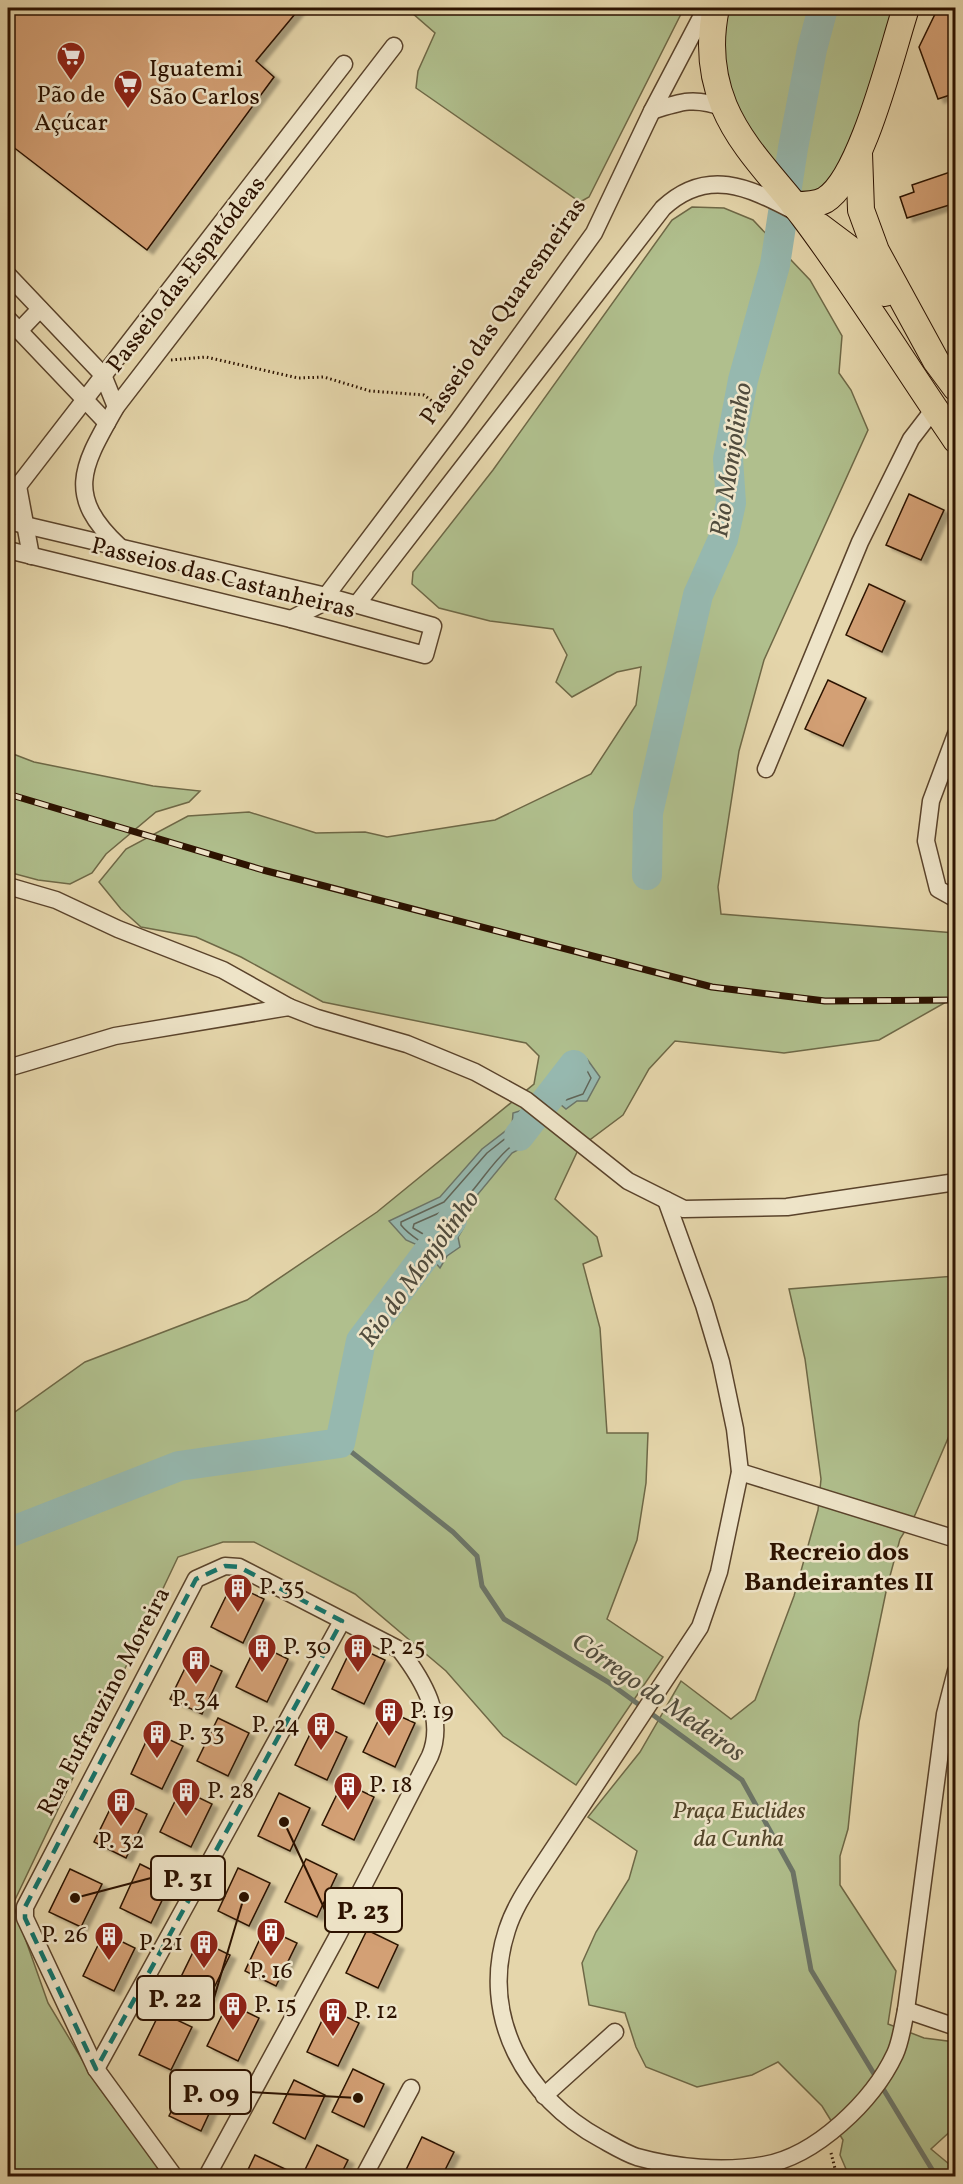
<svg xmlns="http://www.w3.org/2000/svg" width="963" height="2184" font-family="Vollkorn,serif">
	<defs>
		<filter id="shadow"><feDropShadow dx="6" dy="4" stdDeviation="1.5" flood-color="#0004"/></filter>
	</defs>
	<rect width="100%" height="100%" fill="#e5d6ab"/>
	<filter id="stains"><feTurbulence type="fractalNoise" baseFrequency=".00333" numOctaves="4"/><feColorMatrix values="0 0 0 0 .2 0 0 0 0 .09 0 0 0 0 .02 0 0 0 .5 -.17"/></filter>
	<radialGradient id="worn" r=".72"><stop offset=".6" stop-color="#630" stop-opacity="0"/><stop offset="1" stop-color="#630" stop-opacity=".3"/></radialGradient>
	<g fill="#b0bf8d" stroke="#6e6846" stroke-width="1.5">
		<path d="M410,8H684L589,197L580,202L416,88L418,71L435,33L411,12Z"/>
		<path d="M716,8H906L859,153L806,205L725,108Z"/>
		<path d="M692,207L724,208L753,220L810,280L842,336L839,373L851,390L868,430L764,660L739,751L718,887L721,914L955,933V997L879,1040L784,1053L675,1041L649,1069L623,1115L579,1148L555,1199L597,1237L602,1256L583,1264L600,1328L607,1433H648L646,1483L637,1540L607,1619L663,1657L576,1785L503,1736L446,1671L355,1594L254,1542H223L178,1557L13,1904L48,2003L98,2086L165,2176H8V1417L85,1362L247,1300L377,1212L534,1084L539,1056L526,1043L323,1002L241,957L196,937L141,927L121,909L99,882L126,849L188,816L249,812L316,833L365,832L387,837L495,820L591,774L636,705L641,667L617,672L572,697L556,682L567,655L553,629L490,621L439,608L412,584L413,572L493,470L672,220Z"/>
		<path d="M8,752L34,762L153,786L200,791L189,802L156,812L106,854L92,873L70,884L38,880L8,872Z"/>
		<path d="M955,1276V1422L915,1515L900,1539L887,1587L859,1722L848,1829L840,1856V1885L896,1971L888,2024L924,2038L955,2042V2127L931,2149L955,2169V2176H849L840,2155L843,2140L822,2106L778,2062L752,2075L697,2087L646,2067L636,2047L625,2013L589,2005L582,1963L596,1932L629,1879L637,1851L588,1817L640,1752L681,1681L731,1719L755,1700L794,1596L818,1510L821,1479L805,1359L789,1289Z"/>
	</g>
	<g fill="#96b8af" stroke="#6c7669" stroke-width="1.5">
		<path d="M572,1057L587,1059L600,1077L587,1101H577L566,1109L554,1099C564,1085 563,1072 572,1057Z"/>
		<path d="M529,1108L544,1117L535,1134L527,1138L525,1146L512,1153L464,1211L461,1223L464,1227L458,1237L460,1247L447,1256L440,1268L422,1247L406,1240L389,1221L440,1197L482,1149L512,1126L513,1113Z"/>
	</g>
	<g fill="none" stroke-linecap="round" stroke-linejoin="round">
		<g stroke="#616558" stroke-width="1.5">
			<path d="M576,1064L584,1065L591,1078L583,1094L566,1100L564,1096C570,1085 567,1073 576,1064Z"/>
			<path d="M529,1115L519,1118L516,1130L487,1153L444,1202L401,1222V1225C411,1238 426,1243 437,1255C457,1250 453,1213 467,1197C481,1182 492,1163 508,1149C518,1140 531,1133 535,1119"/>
			<path d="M446,1210L450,1212C447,1222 447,1237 440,1244L413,1228L414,1224Z"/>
		</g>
		<path stroke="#6c7669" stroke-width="5" d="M340,1443L453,1532L477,1556L482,1586L504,1619L608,1682L742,1780L793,1872L811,1970L936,2176"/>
		<g stroke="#96b8af" stroke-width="30">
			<path d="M647,875L648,813L698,595L723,539L731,503L728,459L743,380L775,265L793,148L812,49L823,8"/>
			<path d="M519,1136L574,1065"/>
			<path d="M8,1533L179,1466L340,1443L361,1341L452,1220"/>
		</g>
	</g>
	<g fill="#d3a074" stroke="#2c1200" stroke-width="1.5" filter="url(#shadow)">
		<path d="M16,8H300L256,61L274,77L147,250L8,143V18Z"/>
		<path d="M938,8H956V93L938,99L919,47Z"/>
		<path d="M956,170V203L907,218L900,197L914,192L912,185Z"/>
		<path d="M909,494L944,510L921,560L886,545Z"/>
		<path d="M869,584L905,601L882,652L846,635Z"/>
		<path d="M828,680L866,698L843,746L805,729Z"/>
		<path d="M232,1584L264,1599L243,1643L211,1627Z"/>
		<path d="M257,1644L288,1659L267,1702L236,1687Z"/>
		<path d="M353,1645L385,1660L364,1704L332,1689Z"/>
		<path d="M191,1656L222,1671L202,1714L170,1699Z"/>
		<path d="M384,1709L415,1723L395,1767L363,1752Z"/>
		<path d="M218,1718L249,1733L228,1776L197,1761Z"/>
		<path d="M316,1722L347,1737L327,1780L295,1765Z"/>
		<path d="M151,1731L183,1746L162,1789L131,1774Z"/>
		<path d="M343,1782L374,1797L354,1840L322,1825Z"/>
		<path d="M181,1789L212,1804L191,1847L160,1832Z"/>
		<path d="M279,1793L310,1808L290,1851L258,1836Z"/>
		<path d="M115,1799L147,1814L126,1858L94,1842Z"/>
		<path d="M306,1859L337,1874L317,1917L285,1902Z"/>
		<path d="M140,1864L172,1880L151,1923L120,1908Z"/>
		<path d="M238,1868L270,1883L249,1926L218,1911Z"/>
		<path d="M70,1869L102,1884L81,1927L49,1912Z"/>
		<path d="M265,1928L297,1943L276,1986L245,1971Z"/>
		<path d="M367,1930L398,1945L378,1988L346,1973Z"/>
		<path d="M104,1933L135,1948L114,1991L83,1976Z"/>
		<path d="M199,1940L230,1955L209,1998L178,1983Z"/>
		<path d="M228,2003L259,2018L238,2061L207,2046Z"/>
		<path d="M328,2008L359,2023L338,2066L307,2052Z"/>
		<path d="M160,2012L192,2027L171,2070L139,2055Z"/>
		<path d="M353,2069L384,2084L364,2127L332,2112Z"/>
		<path d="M190,2073L221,2088L201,2131L169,2116Z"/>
		<path d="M294,2080L325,2095L305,2139L273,2123Z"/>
		<path d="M422,2137L454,2152L442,2176H403Z"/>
		<path d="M317,2145L348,2160L340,2176H302Z"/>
		<path d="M255,2155L300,2176H245Z"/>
	</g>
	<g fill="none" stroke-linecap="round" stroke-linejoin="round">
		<g stroke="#5a432b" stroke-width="19">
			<g id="minor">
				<path d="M652,111C682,101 695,97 725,108"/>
				<path d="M8,275L103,375L116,407"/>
				<path d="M8,319L107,423"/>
				<path d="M19,331L40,309"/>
				<path d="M18,486L31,556"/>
				<path d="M8,499L344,64"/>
				<path d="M8,521L326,596L433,626L425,655L291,619L8,550"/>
				<path d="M119,546C63,494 84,464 116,407L394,46"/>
				<path d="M357,604L663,208C707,167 748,187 794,211"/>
				<path d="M291,619L319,605L326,596L458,421L594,233L652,111L706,8"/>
				<path d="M956,734L931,801L926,841L938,889L956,899"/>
				<path d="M766,769L860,542L911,439L934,409"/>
				<path d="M8,886L56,900L118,929L223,970L289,1007"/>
				<path d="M8,1068L115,1036L289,1007L317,1018L407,1044L475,1072L526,1100L628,1181L684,1209L787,1207L956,1182"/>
				<path d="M666,1200L704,1305L721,1362L735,1429L740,1472L719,1572L700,1627L534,1878C523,1895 513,1911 507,1930C479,2016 525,2098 601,2139C612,2145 625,2153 637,2157C676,2168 724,2172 764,2165C816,2156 873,2101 895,2054C901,2041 903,2024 906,2010L945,1714L956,1671"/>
				<path d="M740,1472L956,1539"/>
				<path d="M906,2010L956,2027"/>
				<path d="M96,2069L342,1621"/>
				<path d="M544,2096L615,2032"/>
				<path d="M174,2176L96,2069L25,1918V1907L196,1579L225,1566L239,1567L400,1650C423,1680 446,1718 430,1756L337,1937L207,2176"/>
				<path d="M364,2176L411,2088"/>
			</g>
		</g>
		<g stroke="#2c1200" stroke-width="28">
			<g id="primary">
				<path d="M716,8C709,41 711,74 724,106C742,149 777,181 804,217C858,289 905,366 956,440"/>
				<path d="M859,153L861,210L876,251L936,361L956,388"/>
				<path d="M794,205C804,205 816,205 825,200C862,178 892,50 906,8"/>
				<path d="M819,226L851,250L885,293"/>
			</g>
		</g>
		<g stroke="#2c1200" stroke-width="3" stroke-dasharray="1.5 3" stroke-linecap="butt">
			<path d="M171,360L206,357L298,378L324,377L370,391L424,395L445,411"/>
			<path d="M831,2153L837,2176"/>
		</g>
		<use href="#minor" stroke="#eee4c8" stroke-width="16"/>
		<use href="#primary" stroke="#e5d6ab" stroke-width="26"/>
		<g stroke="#2c1200" stroke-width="7">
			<path id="rail" d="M8,794L263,870L712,987L825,1001L956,1000"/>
		</g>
		<use href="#rail" stroke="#eee4c8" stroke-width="4.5" stroke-dasharray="14" stroke-linecap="butt"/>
	</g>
	<path fill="none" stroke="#0f766e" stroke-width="4.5" stroke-dasharray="12 8" stroke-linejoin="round" d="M225,1566L239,1567L342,1621L96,2069L25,1918V1907L196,1579Z"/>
	<defs>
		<g id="supermarket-pin" transform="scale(1.5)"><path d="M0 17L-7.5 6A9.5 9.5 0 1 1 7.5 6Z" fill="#8f2418" stroke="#eee4c8"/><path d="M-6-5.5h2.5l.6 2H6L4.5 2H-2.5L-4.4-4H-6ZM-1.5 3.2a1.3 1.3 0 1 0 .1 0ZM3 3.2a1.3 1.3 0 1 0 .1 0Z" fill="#fff"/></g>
		<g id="building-pin" transform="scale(1.5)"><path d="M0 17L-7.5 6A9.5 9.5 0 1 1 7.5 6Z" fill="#8f2418" stroke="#eee4c8"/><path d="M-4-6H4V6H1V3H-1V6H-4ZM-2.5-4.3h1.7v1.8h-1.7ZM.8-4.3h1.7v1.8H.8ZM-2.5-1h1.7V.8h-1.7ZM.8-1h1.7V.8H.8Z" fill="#fff"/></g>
	</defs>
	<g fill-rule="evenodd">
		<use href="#supermarket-pin" x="71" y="56"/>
		<use href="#supermarket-pin" x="128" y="84"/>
		<use href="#building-pin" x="238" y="1588"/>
		<use href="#building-pin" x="262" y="1648"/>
		<use href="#building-pin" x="358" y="1648"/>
		<use href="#building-pin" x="196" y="1660"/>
		<use href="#building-pin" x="389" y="1712"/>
		<use href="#building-pin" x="321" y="1726"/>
		<use href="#building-pin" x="157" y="1734"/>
		<use href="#building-pin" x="348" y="1786"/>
		<use href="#building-pin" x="186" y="1792"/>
		<use href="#building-pin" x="121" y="1802"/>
		<use href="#building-pin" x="271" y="1932"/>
		<use href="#building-pin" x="109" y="1936"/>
		<use href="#building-pin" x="204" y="1944"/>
		<use href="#building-pin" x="233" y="2006"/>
		<use href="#building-pin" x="333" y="2012"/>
	</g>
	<g text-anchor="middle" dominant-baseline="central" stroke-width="5" stroke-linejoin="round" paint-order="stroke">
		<g font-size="24" fill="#2c1200" stroke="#eee4c8" text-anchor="start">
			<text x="149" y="70">Iguatemi<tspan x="149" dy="28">São Carlos</tspan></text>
			<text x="71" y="96" text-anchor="middle">Pão de<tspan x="71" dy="28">Açúcar</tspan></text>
			<text x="259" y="1588">P. 35</text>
			<text x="283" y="1648">P. 30</text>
			<text x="379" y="1648">P. 25</text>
			<text x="196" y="1700" text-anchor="middle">P. 34</text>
			<text x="410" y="1712">P. 19</text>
			<text x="300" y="1726" text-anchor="end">P. 24</text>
			<text x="178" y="1734">P. 33</text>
			<text x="369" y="1786">P. 18</text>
			<text x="207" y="1792">P. 28</text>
			<text x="121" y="1842" text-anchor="middle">P. 32</text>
			<text x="88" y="1936" text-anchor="end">P. 26</text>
			<text x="183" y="1944" text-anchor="end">P. 21</text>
			<text x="271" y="1972" text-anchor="middle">P. 16</text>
			<text x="254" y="2006">P. 15</text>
			<text x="354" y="2012">P. 12</text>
		</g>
		<g font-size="24" fill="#2c1200" stroke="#eee4c8">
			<text transform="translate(187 275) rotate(-52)">Passeio das Espatódeas</text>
			<text transform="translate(504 312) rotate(-55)">Passeio das Quaresmeiras</text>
			<text transform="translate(223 579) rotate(14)">Passeios das Castanheiras</text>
			<text transform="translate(105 1702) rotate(-62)">Rua Eufrauzino Moreira</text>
		</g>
		<g font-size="24" font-style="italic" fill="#54462a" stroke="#eee4c8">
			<text x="739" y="1812">Praça Euclides<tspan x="739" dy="28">da Cunha</tspan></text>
		</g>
		<g font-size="26" font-style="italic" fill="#514c3d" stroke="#eee4c8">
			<text transform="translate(732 460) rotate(-81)">Rio Monjolinho</text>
			<text transform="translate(420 1269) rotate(-54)">Rio do Monjolinho</text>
			<text transform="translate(658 1698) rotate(35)">Córrego do Medeiros</text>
		</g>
		<g font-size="26" font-weight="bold" fill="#2c1200" stroke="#eee4c8">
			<text x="839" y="1553">Recreio dos<tspan x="839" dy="30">Bandeirantes II</tspan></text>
		</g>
	</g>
	<path fill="none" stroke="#2c1200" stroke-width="2" d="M75 1898L151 1878M284 1822L325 1910M244 1897L214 1998M358 2098L251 2092"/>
	<g fill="#2c1200" stroke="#eee4c8" stroke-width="2">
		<circle cx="75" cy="1898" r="6"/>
		<circle cx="284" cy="1822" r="6"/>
		<circle cx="244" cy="1897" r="6"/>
		<circle cx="358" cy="2098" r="6"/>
	</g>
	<g fill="#eee4c8" stroke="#2c1200" stroke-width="2">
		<rect x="151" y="1856" width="74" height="44" rx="6"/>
		<rect x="325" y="1888" width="77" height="44" rx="6"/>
		<rect x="137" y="1976" width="77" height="44" rx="6"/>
		<rect x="170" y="2070" width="81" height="44" rx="6"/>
	</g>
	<g font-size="26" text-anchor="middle" font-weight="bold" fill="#2c1200">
		<text x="188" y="1887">P. 31</text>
		<text x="363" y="1919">P. 23</text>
		<text x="175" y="2007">P. 22</text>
		<text x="211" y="2102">P. 09</text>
	</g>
	<rect width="963" height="2184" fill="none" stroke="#e5d6ab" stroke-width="30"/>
	<rect x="9" y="9" width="945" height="2166" fill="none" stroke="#2c1200" stroke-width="3"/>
	<rect x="15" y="15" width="933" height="2154" fill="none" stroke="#2c1200" stroke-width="1.5"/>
	<rect width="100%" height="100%" filter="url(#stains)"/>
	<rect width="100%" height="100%" fill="url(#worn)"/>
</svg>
